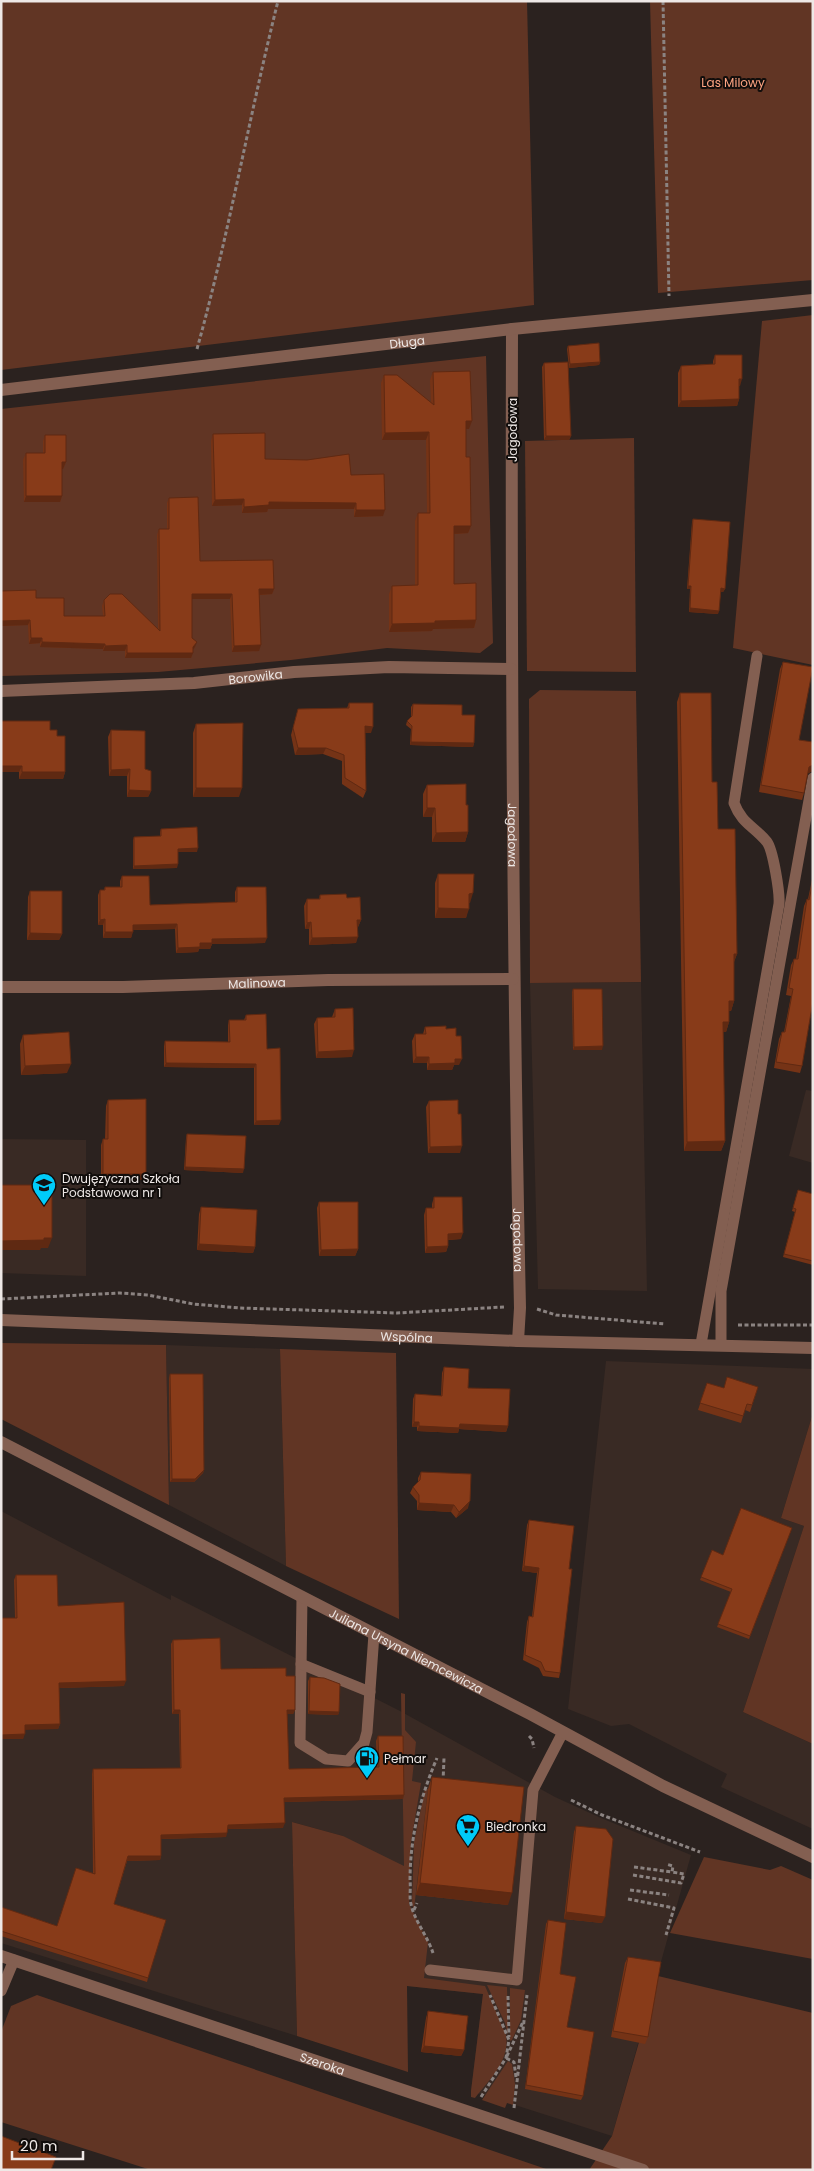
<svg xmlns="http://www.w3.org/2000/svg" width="814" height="2171" font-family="Poppins,sans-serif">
	<rect width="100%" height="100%" fill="#2b221f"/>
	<g fill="#392a24">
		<path d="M641,982L647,1291L538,1289L530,983Z"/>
		<path d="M806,1090L813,1091V1163L789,1156Z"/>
		<path d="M1,1139L86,1140V1276L1,1273Z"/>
		<path d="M166,1345L280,1349L286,1566L169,1505Z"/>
		<path d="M606,1361L813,1369V1413L781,1518L804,1526L743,1712L813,1744V1829L721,1787L727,1774L629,1724L611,1726L568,1709Z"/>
		<path d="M1,1511L171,1600V1595L400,1711L555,1797L601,1818L691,1855L612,2136L471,2091L483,1994L407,1986L343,1836L292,1822L297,2036L1,1943Z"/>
	</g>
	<g fill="#613524">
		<path d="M1,1H527L534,305L1,370Z"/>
		<path d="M650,1H813V280L658,293Z"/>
		<path d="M813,315V665L733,648L762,321Z"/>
		<path d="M486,356L493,643L480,653L387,648L291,660L158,672L1,676V409Z"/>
		<path d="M634,438L636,672L527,671L525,441Z"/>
		<path d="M540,690L636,691L641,982L530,983L529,699Z"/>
		<path d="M1,1343L166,1345L169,1505L1,1419Z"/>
		<path d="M280,1349L396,1353L399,1619L286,1566Z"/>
		<path d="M813,1413V1744L743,1712L804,1526L781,1518Z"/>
		<path d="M401,1693L405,1694V1730L416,1742L412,1781L421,1783L411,1842L409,1904L428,1942L424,1978L485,1986L506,2035C510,2061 490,2079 475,2098L471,2097V2091L483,1994L407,1986L408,2072L297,2036L292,1822L343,1836L404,1866Z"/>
		<path d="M425,1789H428L414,1909L412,1904L414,1842Z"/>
		<path d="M704,1857L770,1870L781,1866L813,1880V1959L670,1933Z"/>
		<path d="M658,1976L813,2013V2170H589L612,2136Z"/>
		<path d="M487,1985L507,1987L508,2035L505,2023Z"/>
		<path d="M510,1988L525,1990L521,2020L512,2040L510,2041Z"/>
		<path d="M37,1995L549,2170H151L1,2122V2032L11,2006Z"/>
		<path d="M508,2061L512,2064L515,2084L513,2105L507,2103L505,2108L482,2100Z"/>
	</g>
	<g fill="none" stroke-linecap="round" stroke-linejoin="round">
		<g stroke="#8b8381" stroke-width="3" stroke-dasharray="4 2.5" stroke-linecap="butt">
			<path d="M663,1L669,296"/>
			<path d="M197,349C229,234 249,117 278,1"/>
			<path d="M1,1299L120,1293L148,1295L193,1304L240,1308L397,1313L504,1307"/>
			<path d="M537,1309L556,1315L665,1324"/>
			<path d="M738,1325H813"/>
			<path d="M529,1736L532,1739L534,1748"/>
			<path d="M443,1782L444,1758"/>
			<path d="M571,1800L602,1815L700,1852"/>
			<path d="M634,1867L672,1872L673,1866L666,1864"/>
			<path d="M633,1875L681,1883L684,1874L672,1872"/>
			<path d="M630,1890L669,1895"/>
			<path d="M628,1899L674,1908L666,1935"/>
			<path d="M414,1910L417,1903"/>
			<path d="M433,1953C428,1937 414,1920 411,1904C409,1897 411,1888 410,1881C410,1837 420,1798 437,1758"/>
			<path d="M508,1996L509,2037"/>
			<path d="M516,2077L514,2062L506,2058L523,2022"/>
			<path d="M481,2097L506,2058L509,2040L490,1995"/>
			<path d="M514,2108L527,1995"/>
		</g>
		<g stroke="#835f51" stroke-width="11">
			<path d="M701,1344L779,904C780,893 773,850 767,842C754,826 742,824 734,803L757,656"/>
			<path d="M721,1345V1291L813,778"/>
			<path d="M302,1597L300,1743L326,1759L348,1761L364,1743L367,1732L374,1634"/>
			<path d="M301,1664L370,1692"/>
			<path d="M430,1970L517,1980L533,1790L563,1732"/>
			<path d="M1,1991L14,1960"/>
		</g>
		<g stroke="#835f51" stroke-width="12">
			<path id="s1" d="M512,329C511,655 513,981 520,1308L518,1341"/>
			<path id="s2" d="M1,390L512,329L813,300"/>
			<path id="s3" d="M1,691L194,683L294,672L389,667L511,669"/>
			<path id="s4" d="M1,987H123L328,980L513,979"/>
			<path id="s5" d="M1,1320L518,1341L813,1348"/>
			<path id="s6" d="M1,1956L643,2170"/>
		</g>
		<path stroke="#835f51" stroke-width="12" id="s7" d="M1,1442L530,1714L663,1786L813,1857"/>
	</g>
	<g fill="#753316">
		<path d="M568,346L600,362L599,365L569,368L567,349Z"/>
		<path d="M715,355L740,386H739V399L737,406L678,407V373L681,366L713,364V361Z"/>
		<path d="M544,363L571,436L569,440H544L542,367Z"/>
		<path d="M433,372L469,429H466V457L471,526L468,533L454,534V584L476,620L474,628L433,629L432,631L389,632V594L392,586H415V521L418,513H427L426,440H382L381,383L384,375L431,402L430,380Z"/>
		<path d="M213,434L265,459L351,475L383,516L354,517V509H268L267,512L242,513V505L212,506L211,441Z"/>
		<path d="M45,435L66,462L63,469H62V496L60,502H24L23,460L26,453H43V441Z"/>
		<path d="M169,498L200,561L274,589L272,594L260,595L259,651L232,652L230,599H192V638L195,647L193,650L191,658H125V651H103V649L40,647V643L29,644L28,625L1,626V591L36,598L64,616H103L102,606L104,600L158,629L157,535L159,529H167V503Z"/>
		<path d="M693,519L725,589L723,592H721L718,614L689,612L690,589H687L692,522Z"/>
		<path d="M783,662L799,740L813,742V771L808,773L804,793L802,800L759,792L780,669Z"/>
		<path d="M680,693L712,782L718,829L737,954L734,962V1001L731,1011H729V1022L726,1032H723L725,1141L721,1151H684L677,702Z"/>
		<path d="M349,703L371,733H365L366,791L363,798L342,784V761L323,754L295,755L291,735L298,709L347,708Z"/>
		<path d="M413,704L462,715L474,743L473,747L410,745L411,729L406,725L407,721L411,717V707Z"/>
		<path d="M1,721L50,730L57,736L65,772L63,779H19V772H1Z"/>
		<path d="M196,724L239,797H193V733Z"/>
		<path d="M111,730L145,769L151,791L148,797H127V776H109L108,737Z"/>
		<path d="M427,785L466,805L468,832L465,842H432V817H423V794Z"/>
		<path d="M161,829L197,852H178L177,868L133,869V840L134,837L160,836V832Z"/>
		<path d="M438,874L470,903H469L466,918H435V883Z"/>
		<path d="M813,875V1001L802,1066L800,1073L774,1068L779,1039L782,1032H784L791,996L786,995L791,965L794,959H796L804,906L807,899H808Z"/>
		<path d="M122,876L150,905L235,902V892L237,887L265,943L212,944L210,949H199L198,952L176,953L175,929L133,930L131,938H103V925H98V895L100,890H104L105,887H120V881Z"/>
		<path d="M30,891L62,934L59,940H27L28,897Z"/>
		<path d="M320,895L347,898L361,920L358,927L356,943L309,945V929H305L304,906L307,899H319Z"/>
		<path d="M573,989L602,1050H573L572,992Z"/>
		<path d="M335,1009L352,1057L316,1058L314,1024L317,1018L332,1017Z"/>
		<path d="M246,1015L267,1049L279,1125H254V1068L164,1067V1046L165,1041L228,1042V1025L229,1020H244Z"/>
		<path d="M425,1027L446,1029L459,1065H454L452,1070H427V1063H413L412,1041L415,1034H423Z"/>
		<path d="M23,1035L67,1073L21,1075L20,1044Z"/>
		<path d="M108,1100L143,1180H101V1145L103,1139H105L106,1106Z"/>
		<path d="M429,1101L460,1153H428L426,1107Z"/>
		<path d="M187,1134L243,1173L184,1170L186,1138Z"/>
		<path d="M797,1193L813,1194V1265L783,1257L795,1212L792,1211Z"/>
		<path d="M434,1197L461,1239L448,1240V1246L446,1252L425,1253L424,1215L426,1208H432V1204Z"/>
		<path d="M319,1202L358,1249L355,1256H319L317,1208Z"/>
		<path d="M201,1207L255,1247L253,1253L197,1250L199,1214Z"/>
		<path d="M444,1367L468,1388L508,1426L506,1432L459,1429L458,1433L417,1431V1427H412L413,1399L415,1394L441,1396L442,1373Z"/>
		<path d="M170,1374L204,1470L203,1473L194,1482H170L169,1378Z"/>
		<path d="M707,1383L723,1388L758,1387L750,1412L745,1410L741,1423L698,1410Z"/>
		<path d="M421,1472L468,1508L456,1518L451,1512L417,1510V1501L410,1493L413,1487L418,1482V1478Z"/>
		<path d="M529,1520L569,1569L560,1673L559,1678L543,1676L539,1668L523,1660L527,1622L529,1616L532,1617L537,1573L522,1571L527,1525Z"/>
		<path d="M792,1528L749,1639L717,1627L731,1592L700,1580L712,1550L723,1555Z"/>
		<path d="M16,1575L58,1606L124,1686L59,1688L60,1724L58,1729H25L23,1739H1V1618H15L14,1580Z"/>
		<path d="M173,1640L221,1669L286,1676L295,1710L293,1714H287L289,1769L377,1767L376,1741L378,1736L403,1799L284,1802L283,1828L227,1829L226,1837L161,1839V1856L160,1860L127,1861L114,1904L148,1978L147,1982L1,1936V1907L57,1926L93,1874L92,1774L93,1769L180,1768L179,1714H172L171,1644Z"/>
		<path d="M310,1677L339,1712L338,1715L308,1714V1681Z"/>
		<path d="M432,1777L508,1905L416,1895L428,1789Z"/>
		<path d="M576,1826L602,1923L564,1919L574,1832Z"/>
		<path d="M548,1920L567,2027L583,2096L581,2100L525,2089L546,1924Z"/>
		<path d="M628,1957L648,2037L645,2044L611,2037L625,1963Z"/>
		<path d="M428,2011L464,2050L461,2056L421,2052L426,2018Z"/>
	</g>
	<g fill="#5f2912">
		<path d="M600,362L599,365L569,368L570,364Z"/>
		<path d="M739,379H742L740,386H737Z"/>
		<path d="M739,399L737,406L678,407L681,401Z"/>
		<path d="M466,421H472L469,429H463Z"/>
		<path d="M429,432L426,440H382L385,433Z"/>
		<path d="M546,436H571L569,440H544Z"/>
		<path d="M62,462H66L63,469H60Z"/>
		<path d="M26,496H62L60,502H24Z"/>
		<path d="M244,499L242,505L212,506L215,500Z"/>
		<path d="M269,502L356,503L354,509H268L267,512L242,513L244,507Z"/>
		<path d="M356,510H385L383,516L354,517Z"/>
		<path d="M454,526H471L468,533L452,534Z"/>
		<path d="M688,586H691L690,589H687Z"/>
		<path d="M721,588L725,589L723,592H720Z"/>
		<path d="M259,589H274L272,594L257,595Z"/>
		<path d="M192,594H232L230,599H190Z"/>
		<path d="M690,608L719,611L718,614L689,612Z"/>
		<path d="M30,620L28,625L1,626V621Z"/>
		<path d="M476,620L474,628L433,629L432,631L389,632L392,624L435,621Z"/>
		<path d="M31,638H42L40,643L29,644Z"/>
		<path d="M42,642L105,644L103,649L40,647Z"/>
		<path d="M197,642L195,647L191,652L193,647Z"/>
		<path d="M127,645L125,651H103L105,646Z"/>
		<path d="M261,645L259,651L232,652L234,646Z"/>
		<path d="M127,653H193L191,658H125Z"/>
		<path d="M365,726L373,727L371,733H362Z"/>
		<path d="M411,742L474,743L473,747L410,745Z"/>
		<path d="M298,748H326L323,754L295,755Z"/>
		<path d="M813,765V771L807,774L809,767Z"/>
		<path d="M1,766H22L19,772H1Z"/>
		<path d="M130,769L127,776H109L111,770Z"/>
		<path d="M22,772H65L63,779H19Z"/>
		<path d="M196,788H242L239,797H193Z"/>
		<path d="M129,790L151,791L148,797H127Z"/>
		<path d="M427,808H435L432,817H423Z"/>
		<path d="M468,832L465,842H432L436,833Z"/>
		<path d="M198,848L197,852H177L178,849Z"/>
		<path d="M178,864L177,868L133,869L134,866Z"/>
		<path d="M473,893L470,903H466L469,894Z"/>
		<path d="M438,908L469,909L466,918H435Z"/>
		<path d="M105,919L103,925H98L100,920Z"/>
		<path d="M357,920H361L358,927H355Z"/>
		<path d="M311,922L309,929H305L307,923Z"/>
		<path d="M177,924L175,929L131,930L133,925Z"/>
		<path d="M105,932H133L131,938H103Z"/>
		<path d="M30,933L62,934L59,940H27Z"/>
		<path d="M358,937L356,943L309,945L312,938Z"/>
		<path d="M267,938L265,943L212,944L210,949H199L198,952L176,953L178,948L200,943L212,939Z"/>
		<path d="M734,954H737L733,963Z"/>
		<path d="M729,1001H734L731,1011L725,1010Z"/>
		<path d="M723,1022H729L726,1032H720Z"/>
		<path d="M603,1046L602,1050H573L574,1047Z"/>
		<path d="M354,1050L352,1057L316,1058L318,1052Z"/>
		<path d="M416,1057H429L427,1063H413Z"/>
		<path d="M455,1059H462L459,1065H454L452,1070H427L429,1064Z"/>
		<path d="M166,1063L256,1064L254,1068L164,1067Z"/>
		<path d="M71,1064L67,1073L21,1075L25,1066Z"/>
		<path d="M281,1120L279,1125H254L256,1121Z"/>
		<path d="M725,1141L721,1151H684L687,1142Z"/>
		<path d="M462,1146L460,1153H428L430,1147Z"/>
		<path d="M185,1167L244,1169L243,1173L184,1170Z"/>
		<path d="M103,1174H146L143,1180H101Z"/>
		<path d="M463,1233L461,1239L446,1240L448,1234Z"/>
		<path d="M44,1238H52L48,1248H41L40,1250H1V1241Z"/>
		<path d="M199,1244L255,1247L253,1253L197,1250Z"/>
		<path d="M448,1246L446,1252L425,1253L427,1247Z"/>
		<path d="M358,1249L355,1256H319L321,1250Z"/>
		<path d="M414,1422H419L417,1427H412Z"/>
		<path d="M460,1424L508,1426L506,1432L459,1429L458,1433L417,1431L419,1426Z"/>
		<path d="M204,1470L203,1473L194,1482H170L172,1479Z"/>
		<path d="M470,1501L468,1508L456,1518L459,1512Z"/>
		<path d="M419,1503L454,1505L451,1512L417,1510Z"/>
		<path d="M524,1566L539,1568L537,1573L522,1571Z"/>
		<path d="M126,1681L124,1686L58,1688L59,1683Z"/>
		<path d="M174,1710H180L179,1714H172Z"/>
		<path d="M287,1710H295L293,1714H286Z"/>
		<path d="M309,1711L339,1712L338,1715L308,1714Z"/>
		<path d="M60,1724L58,1729L23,1730L25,1725Z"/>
		<path d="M25,1734L23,1739H1V1735Z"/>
		<path d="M404,1795L403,1799L283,1802L284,1798Z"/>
		<path d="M285,1823L283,1828L226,1829L228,1825Z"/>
		<path d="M227,1833L226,1837L159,1839L161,1835Z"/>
		<path d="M128,1856H161L160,1860L127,1861Z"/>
		<path d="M420,1883L512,1893L508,1905L416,1895Z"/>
		<path d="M566,1912L605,1917L602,1923L564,1919Z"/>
		<path d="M424,2046L464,2050L461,2056L421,2052Z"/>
	</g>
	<g fill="#883b19" stroke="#5f2912">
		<path d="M599,343L600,362L570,364L568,346Z"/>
		<path d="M715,355H742V379H739V399L681,401V366L715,364Z"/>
		<path d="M568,362L571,436H546L544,363Z"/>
		<path d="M470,371L472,421H466V457H470L471,526H454V584L476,583V620L435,621V623L392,624V586L418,585V513H430L429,432L385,433L384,375H397L434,405L433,372Z"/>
		<path d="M265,433V459L307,460L349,454L351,475L384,474L385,510H356V503L269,502V505L244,507V499L215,500L213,434Z"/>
		<path d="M45,435H66V462H62V496H26V453H45Z"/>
		<path d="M198,497L200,561L273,560L274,589H259L261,645L234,646L232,594H192V638L197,642L193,647V653H127V645L105,646V644L42,642V638H31L30,620L1,621V591L36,590V598H64V616H105L104,600L110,594H122L160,631L159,529H169V498Z"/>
		<path d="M693,519L730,522L725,589L721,588L719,611L690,608L691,586H688Z"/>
		<path d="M783,662L813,667L799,740L813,742V765L809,767L804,793L761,785Z"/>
		<path d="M680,693H711L712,782H717L718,829H735L737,954H734V1001H729V1022H723L725,1141L687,1142Z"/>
		<path d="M349,703H373V727L365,726L366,791L345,778L344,755L326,748H298L293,728L298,709L349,708Z"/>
		<path d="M413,704L462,705V715H475L474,743L411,742L412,726L407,721L412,716Z"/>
		<path d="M1,721H50V730H57V736H65V772H22V766H1Z"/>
		<path d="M243,723L242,788H196V724Z"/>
		<path d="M111,730L145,731V769L151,771V791L129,790L130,769L111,770Z"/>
		<path d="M466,784V805H468V832L436,833L435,808H427V785Z"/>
		<path d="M197,827L198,848L178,849V864L134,866V837L161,836V829Z"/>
		<path d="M438,874H474L473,893L469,894V909L438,908Z"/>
		<path d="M122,876H149L150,905L237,902V887H266L267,938L212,939V943H200V947L178,948L177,924L133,925V932H105V919L100,920V890H105V887H122Z"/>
		<path d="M813,881V1001L802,1066L776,1062L782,1032H785L793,989L789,988L794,959H798L807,899L809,900Z"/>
		<path d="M30,891H62V934L30,933Z"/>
		<path d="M346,894L347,898L360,897L361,920H357L358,937L312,938L311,922L307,923V899H320V895Z"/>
		<path d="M573,989H602L603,1046L574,1047Z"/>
		<path d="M353,1008L354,1050L318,1052L317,1018L335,1017V1009Z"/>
		<path d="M266,1014L267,1049L280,1048L281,1120L256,1121V1064L166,1063L165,1041L230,1042L229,1020H246V1015Z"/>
		<path d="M446,1026V1029L456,1028V1036H461L462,1059H455V1063L429,1064V1057H416L415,1034H426L425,1027Z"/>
		<path d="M69,1032L71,1064L25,1066L23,1035Z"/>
		<path d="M146,1099V1174H103V1139H108V1100Z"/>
		<path d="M458,1100V1114H461L462,1146L430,1147L429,1101Z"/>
		<path d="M187,1134L246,1136L244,1169L185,1167Z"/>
		<path d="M1,1185H52V1238H44V1240L1,1241Z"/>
		<path d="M798,1190L813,1194V1261L784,1254L796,1209L793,1208Z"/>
		<path d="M434,1197H462L463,1233L448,1234V1246L427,1247L426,1208H434Z"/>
		<path d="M319,1202H358V1249L321,1250Z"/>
		<path d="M201,1207L257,1210L255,1247L199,1244Z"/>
		<path d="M444,1367L469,1369L468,1388L510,1389L508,1426L460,1424L459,1428L419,1426V1422H414L415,1394L442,1396Z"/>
		<path d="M170,1374H203L204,1470L195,1479H172Z"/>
		<path d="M727,1377L758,1387L752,1405L747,1404L743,1416L700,1403L707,1383L724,1388Z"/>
		<path d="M421,1472L471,1474L470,1501L459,1512L454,1505L419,1503V1495L413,1487L420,1480Z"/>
		<path d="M741,1508L792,1528L750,1636L718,1624L732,1589L701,1577L712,1550L723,1555Z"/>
		<path d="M529,1520L574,1526L569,1569H572L560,1673L545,1671L541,1662L525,1655L529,1616L533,1617L539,1568L524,1566Z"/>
		<path d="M16,1575H57L58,1606L124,1602L126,1681L59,1683L60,1724L25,1725V1734L1,1735V1618H17Z"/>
		<path d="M220,1638L221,1669L286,1668V1676H295V1710H287L289,1769L379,1767L378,1736H403L404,1795L284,1798L285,1823L228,1825L227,1833L161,1835V1856H128L114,1904L166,1920L148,1978L1,1931V1907L57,1926L76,1868L95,1874L93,1769L181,1768L180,1710H174L173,1640Z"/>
		<path d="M310,1677L324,1678L340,1684L339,1712L309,1711Z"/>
		<path d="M432,1777L524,1787L512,1893L420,1883Z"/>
		<path d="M576,1826L606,1829L613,1839L605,1917L566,1912Z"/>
		<path d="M548,1920L566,1923L560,1974L576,1977L567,2027L594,2032L583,2096L526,2085Z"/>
		<path d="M628,1957L661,1962L648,2037L613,2031Z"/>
		<path d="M428,2011L468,2016L464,2050L424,2046Z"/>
		<path d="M1,2136L56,2157L51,2170H1Z"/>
	</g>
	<defs>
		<g id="school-pin" transform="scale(1.25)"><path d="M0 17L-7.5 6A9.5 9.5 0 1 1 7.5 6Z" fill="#00cbf9" stroke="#110d0b"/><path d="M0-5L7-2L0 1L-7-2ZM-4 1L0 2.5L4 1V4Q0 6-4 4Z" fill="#111"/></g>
		<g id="fuel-pin" transform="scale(1.25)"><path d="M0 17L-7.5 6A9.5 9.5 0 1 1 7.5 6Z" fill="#00cbf9" stroke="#110d0b"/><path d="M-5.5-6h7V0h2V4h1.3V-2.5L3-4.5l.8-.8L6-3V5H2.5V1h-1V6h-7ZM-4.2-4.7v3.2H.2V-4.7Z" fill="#111"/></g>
		<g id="supermarket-pin" transform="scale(1.25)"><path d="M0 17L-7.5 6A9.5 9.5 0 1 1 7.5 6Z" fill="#00cbf9" stroke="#110d0b"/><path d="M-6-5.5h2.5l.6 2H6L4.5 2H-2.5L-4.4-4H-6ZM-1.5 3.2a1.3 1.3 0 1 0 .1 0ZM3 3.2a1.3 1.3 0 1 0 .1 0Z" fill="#111"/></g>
	</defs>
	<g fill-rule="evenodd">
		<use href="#school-pin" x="44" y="1185"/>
		<use href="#fuel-pin" x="367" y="1758"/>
		<use href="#supermarket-pin" x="468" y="1826"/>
	</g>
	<g text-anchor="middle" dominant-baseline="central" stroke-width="4" stroke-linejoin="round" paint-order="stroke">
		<g font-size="12" fill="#ffa583" stroke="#110d0b">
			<text x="733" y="82">Las Milowy</text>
		</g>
		<g font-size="12" fill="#eee8e6" stroke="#110d0b">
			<text stroke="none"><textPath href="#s2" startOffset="409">Długa</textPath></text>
			<text transform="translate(512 430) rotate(-90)">Jagodowa</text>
			<text stroke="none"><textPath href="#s3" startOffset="255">Borowika</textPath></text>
			<text stroke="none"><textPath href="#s1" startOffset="506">Jagodowa</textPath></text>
			<text stroke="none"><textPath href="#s4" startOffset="256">Malinowa</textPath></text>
			<text stroke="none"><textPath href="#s1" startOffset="911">Jagodowa</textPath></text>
			<text stroke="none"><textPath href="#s5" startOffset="406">Wspólna</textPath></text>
			<text stroke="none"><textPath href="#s7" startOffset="456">Juliana Ursyna Niemcewicza</textPath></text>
			<text stroke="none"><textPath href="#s6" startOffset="339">Szeroka</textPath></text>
		</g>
		<g font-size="12" fill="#eee8e6" stroke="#110d0b" text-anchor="start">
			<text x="62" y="1178">Dwujęzyczna Szkoła<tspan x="62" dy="14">Podstawowa nr 1</tspan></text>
			<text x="384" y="1758">Pełmar</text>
			<text x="486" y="1826">Biedronka</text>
		</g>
	</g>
	<rect width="814" height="2171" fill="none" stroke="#eee8e6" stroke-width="5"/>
	<path d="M12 2151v8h71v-8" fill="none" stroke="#eee8e6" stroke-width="2.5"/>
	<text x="20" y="2151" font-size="15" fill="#eee8e6" stroke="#110d0b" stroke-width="4" paint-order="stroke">20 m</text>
</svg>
